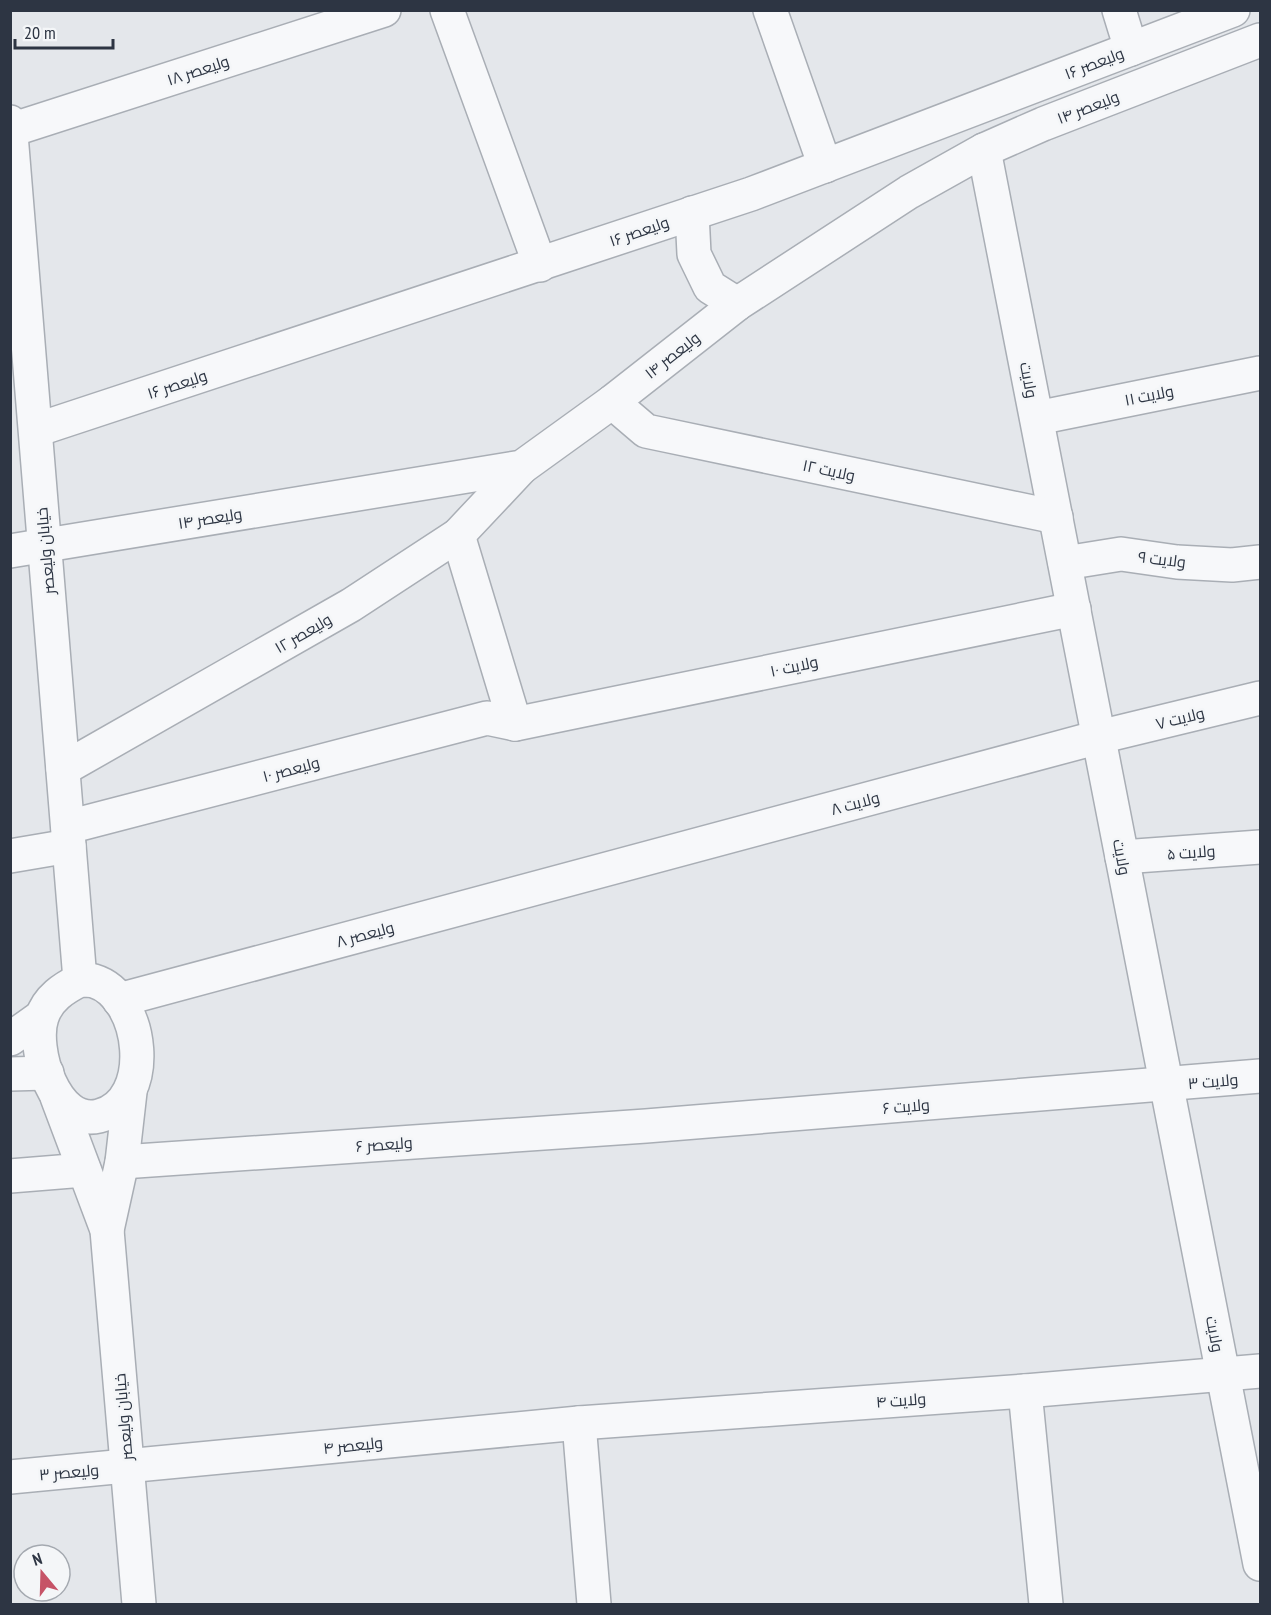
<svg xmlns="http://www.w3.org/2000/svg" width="1271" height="1615" font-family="'PT Sans Narrow',Cairo,sans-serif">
	<rect width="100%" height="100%" fill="#e4e7eb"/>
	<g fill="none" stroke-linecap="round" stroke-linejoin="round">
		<g stroke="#a9aeb5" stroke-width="36">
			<g id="minor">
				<path d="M447,10L540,265"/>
				<path d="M770,10L825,166"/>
				<path d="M1119,10L1131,49"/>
				<path d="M10,122L80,980"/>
				<path d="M11,130L384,10"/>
				<path d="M984,150L1260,1564"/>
				<path d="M692,213L694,254L710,287L737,304"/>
				<path d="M612,402L646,431L1056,517"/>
				<path d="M1037,418L1260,373"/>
				<path d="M36,430L751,194L1233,10"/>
				<path d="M458,535L515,724"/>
				<path d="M10,551L522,467L612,402L737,304L909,192L984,150L1043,124L1260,40"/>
				<path d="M1065,563L1121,554L1177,562L1232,565L1260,562"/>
				<path d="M63,769L351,605L458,535L522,467"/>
				<path d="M68,827L487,718L515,724L1074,609"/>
				<path d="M10,856L69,846"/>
				<path d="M1122,857L1260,847"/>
				<path d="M80,980C84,980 90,980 94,981C144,996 156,1102 99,1116C55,1127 31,1048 42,1017C48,998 64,988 80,980Z"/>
				<path d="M119,1000L1099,737L1260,698"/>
				<path d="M10,1039L41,1017"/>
				<path d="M10,1074L47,1073"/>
				<path d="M57,1097L107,1230L139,1604"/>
				<path d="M122,1162L646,1126L1260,1076"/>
				<path d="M10,1176L84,1170"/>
				<path d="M107,1230L122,1162L130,1092"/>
				<path d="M1025,1391L1046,1604"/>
				<path d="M579,1423L594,1604"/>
				<path d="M10,1477L579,1423L1025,1391L1260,1371"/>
			</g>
		</g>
		<use href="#minor" stroke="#f7f8fa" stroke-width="33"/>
	</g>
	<g text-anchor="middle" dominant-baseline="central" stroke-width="5" stroke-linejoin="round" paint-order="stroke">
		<g font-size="16" fill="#2d3543" stroke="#f4f6f8">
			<text transform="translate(1094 63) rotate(-21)">ولیعصر ۱۶</text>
			<text transform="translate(198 70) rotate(-18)">ولیعصر ۱۸</text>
			<text transform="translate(1088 107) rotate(-21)">ولیعصر ۱۴</text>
			<text transform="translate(639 231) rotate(-19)">ولیعصر ۱۶</text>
			<text transform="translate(672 355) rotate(-38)">ولیعصر ۱۴</text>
			<text transform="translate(1029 380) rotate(79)">ولایت</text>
			<text transform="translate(177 384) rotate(-18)">ولیعصر ۱۶</text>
			<text transform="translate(1149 395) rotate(-11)">ولایت ۱۱</text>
			<text transform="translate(829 470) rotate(12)">ولایت ۱۲</text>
			<text transform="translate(210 518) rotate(-9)">ولیعصر ۱۴</text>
			<text transform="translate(45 551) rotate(-95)">خیابان ولیعصر</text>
			<text transform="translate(1162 559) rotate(7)">ولایت ۹</text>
			<text transform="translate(303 633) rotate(-30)">ولیعصر ۱۲</text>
			<text transform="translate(794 666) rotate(-12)">ولایت ۱۰</text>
			<text transform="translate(1180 718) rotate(-14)">ولایت ۷</text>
			<text transform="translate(291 769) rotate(-15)">ولیعصر ۱۰</text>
			<text transform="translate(855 803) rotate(-15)">ولایت ۸</text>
			<text transform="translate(1191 852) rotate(-4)">ولایت ۵</text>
			<text transform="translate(1122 857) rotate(79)">ولایت</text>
			<text transform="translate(365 934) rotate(-15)">ولیعصر ۸</text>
			<text transform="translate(1213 1081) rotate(-5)">ولایت ۳</text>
			<text transform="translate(906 1106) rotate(-5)">ولایت ۶</text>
			<text transform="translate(384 1144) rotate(-4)">ولیعصر ۶</text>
			<text transform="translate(1215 1334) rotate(79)">ولایت</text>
			<text transform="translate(901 1400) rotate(-4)">ولایت ۴</text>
			<text transform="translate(123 1417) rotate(-95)">خیابان ولیعصر</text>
			<text transform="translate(353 1445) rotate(-6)">ولیعصر ۴</text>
			<text transform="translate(69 1472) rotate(-5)">ولیعصر ۳</text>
		</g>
	</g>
	<rect width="1271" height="1615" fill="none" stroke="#2d3543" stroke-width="24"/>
	<g transform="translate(42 1573) rotate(341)"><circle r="28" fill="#f4f6f8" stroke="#a4a9b0" stroke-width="1.5"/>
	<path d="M0-4.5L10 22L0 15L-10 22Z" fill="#c65367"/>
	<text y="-9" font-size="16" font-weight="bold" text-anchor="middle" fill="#2d3543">N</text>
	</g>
	<path d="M15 39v9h98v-9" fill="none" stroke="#2d3543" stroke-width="3"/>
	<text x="24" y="39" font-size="18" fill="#2d3543" stroke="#f4f6f8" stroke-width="4.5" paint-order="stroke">20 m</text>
</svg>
